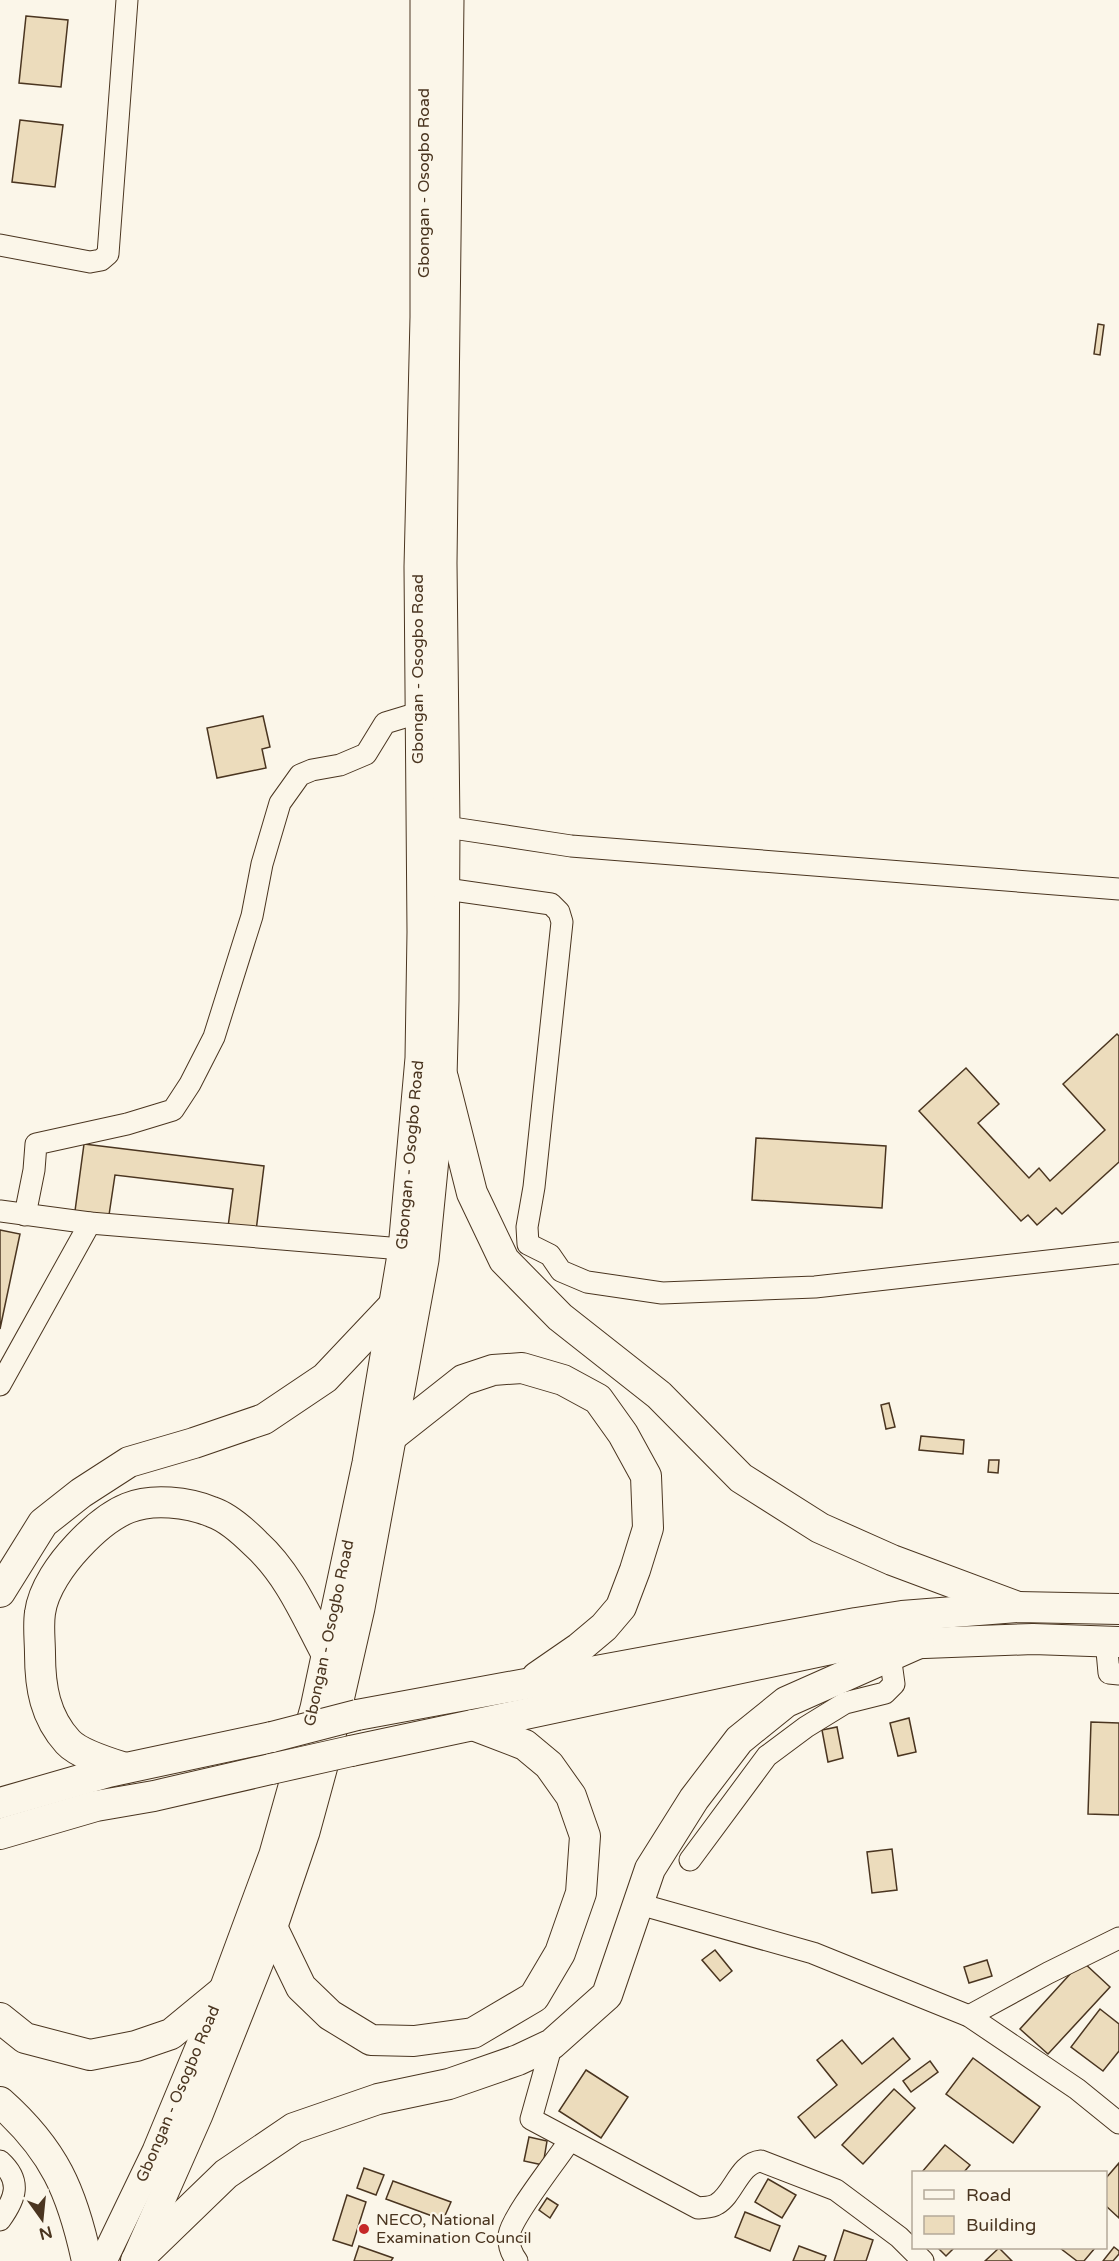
<svg xmlns="http://www.w3.org/2000/svg" width="1119" height="2261" font-family="'Varela Round',sans-serif">
	<rect width="100%" height="100%" fill="#fbf6e9"/>
	<g fill="#ecdcbc" stroke="#4a3520" stroke-width="1.5">
		<path d="M26,16L68,20L61,87L19,83Z"/>
		<path d="M20,120L63,125L55,187L12,182Z"/>
		<path d="M1098,324L1104,325L1100,355L1094,354Z"/>
		<path d="M263,716L270,747L262,749L266,768L217,778L207,728Z"/>
		<path d="M1117,1034L1119,1036V1162L1062,1214L1056,1208L1037,1225L1028,1215L1021,1221L919,1111L966,1068L999,1104L978,1123L1029,1178L1039,1168L1050,1181L1105,1130L1063,1084Z"/>
		<path d="M756,1138L886,1146L882,1208L752,1200Z"/>
		<path d="M84,1144L264,1166L256,1231L228,1227L233,1189L115,1175L109,1215L75,1211Z"/>
		<path d="M0,1230L20,1234L0,1329Z"/>
		<path d="M889,1403L895,1427L886,1429L881,1405Z"/>
		<path d="M921,1436L964,1440L963,1454L919,1450Z"/>
		<path d="M989,1460H999L998,1473L988,1472Z"/>
		<path d="M909,1718L916,1752L898,1756L890,1723Z"/>
		<path d="M1091,1722L1119,1723V1815L1088,1814Z"/>
		<path d="M837,1727L843,1758L828,1762L822,1730Z"/>
		<path d="M892,1849L897,1890L872,1893L867,1852Z"/>
		<path d="M715,1950L732,1971L720,1981L702,1960Z"/>
		<path d="M987,1960L992,1976L969,1983L964,1967Z"/>
		<path d="M1082,1961L1110,1987L1048,2054L1020,2029Z"/>
		<path d="M1100,2009L1119,2024V2051L1103,2071L1071,2047Z"/>
		<path d="M893,2038L910,2059L815,2138L798,2117L837,2085L817,2060L842,2040L862,2064Z"/>
		<path d="M973,2058L1040,2107L1013,2143L946,2094Z"/>
		<path d="M930,2061L938,2072L911,2092L903,2081Z"/>
		<path d="M586,2070L628,2097L601,2138L559,2111Z"/>
		<path d="M894,2089L915,2108L863,2164L842,2145Z"/>
		<path d="M529,2137L547,2141L543,2165L524,2161Z"/>
		<path d="M945,2145L970,2165L964,2172H922Z"/>
		<path d="M1119,2163V2218L1106,2206V2178Z"/>
		<path d="M364,2168L384,2175L376,2195L357,2188Z"/>
		<path d="M768,2179L796,2195L782,2218L755,2202Z"/>
		<path d="M393,2181L451,2202L443,2220L386,2199Z"/>
		<path d="M347,2195L366,2202L352,2246L333,2240Z"/>
		<path d="M547,2198L558,2205L550,2218L539,2210Z"/>
		<path d="M745,2212L780,2226L770,2251L735,2237Z"/>
		<path d="M844,2230L873,2240L866,2261H834Z"/>
		<path d="M359,2246L393,2258L391,2261H354Z"/>
		<path d="M799,2246L826,2256L824,2261H793Z"/>
		<path d="M1114,2247L1119,2251V2254L1113,2261H1103Z"/>
		<path d="M938,2248H954L946,2256Z"/>
		<path d="M999,2248L1012,2261H985Z"/>
		<path d="M1060,2248H1095L1084,2261H1077Z"/>
	</g>
	<g fill="none" stroke-linecap="round" stroke-linejoin="round">
		<g stroke="#4a3520" stroke-width="23">
			<g id="minor">
				<path d="M0,245L90,262L101,260L108,254L127,0"/>
				<path d="M446,827L571,846L1119,889"/>
				<path d="M446,889L551,904L559,912L562,922L534,1187L527,1227L528,1244L550,1255L561,1271L587,1282L662,1293L815,1287L1119,1253"/>
				<path d="M0,1211L90,1223L402,1249"/>
				<path d="M25,1215L34,1170L36,1144L127,1124L173,1110L190,1084L214,1037L252,916L262,864L280,803L300,775L312,770L340,765L366,754L385,723L418,713"/>
				<path d="M0,1385L90,1223"/>
				<path d="M1106,1640L1109,1673L1119,1674"/>
				<path d="M690,1860L767,1756L806,1727L845,1703L885,1693L894,1684L890,1655"/>
				<path d="M639,1904L813,1953L969,2016L1077,2089L1119,2123"/>
				<path d="M969,2016L1048,1973L1119,1938"/>
				<path d="M552,2044L531,2119L698,2208C705,2207 711,2208 717,2204C734,2194 739,2163 761,2161L836,2190L899,2237L923,2261"/>
				<path d="M0,2161C22,2181 16,2198 0,2220"/>
				<path d="M517,2261C511,2253 508,2245 509,2235C512,2216 557,2160 570,2140"/>
			</g>
		</g>
		<g stroke="#4a3520" stroke-width="29">
			<g id="major">
				<path d="M135,2260L199,2115L273,1929L306,1832L330,1744L361,1608L425,1260L443,1078L445,1000L446,827L443,563L450,0"/>
				<path d="M103,2261L156,2151L222,1992L273,1854L314,1708L366,1463L402,1249L419,1058L421,932L418,567L424,317V0"/>
			</g>
		</g>
		<g stroke="#4a3520" stroke-width="32">
			<g id="highway">
				<path d="M443,1078L472,1193L504,1260L560,1317L659,1395L741,1478L820,1528L892,1560L1018,1607"/>
				<path d="M392,1436L463,1380L493,1370L522,1368L563,1380L598,1399L623,1434L646,1476L648,1528L635,1570L621,1607L604,1627L579,1648L537,1677"/>
				<path d="M0,1592L43,1523L81,1493L129,1462L194,1443L264,1419L325,1378L394,1305"/>
				<path d="M357,1715L856,1623L902,1616L1018,1607L1119,1609"/>
				<path d="M351,1751L845,1646L1033,1639L1119,1642"/>
				<path d="M125,1768C109,1763 79,1754 68,1742C45,1717 40,1687 40,1654C40,1641 38,1626 40,1613C43,1589 62,1563 78,1546C92,1531 108,1516 128,1508C152,1498 188,1502 212,1512C227,1517 245,1533 256,1544C288,1573 305,1613 325,1651"/>
				<path d="M0,1803L108,1772L272,1737"/>
				<path d="M0,1834L96,1806L154,1796L271,1769"/>
				<path d="M273,1929L301,1987L330,2015L371,2040L414,2041L473,2033L534,1997L560,1953L581,1893L585,1836L571,1796L549,1765L525,1745L473,1725"/>
				<path d="M0,2018L25,2038L90,2055L136,2046L171,2034L222,1992"/>
				<path d="M0,2102C54,2150 72,2191 87,2261"/>
				<path d="M136,2261L226,2174L294,2128L378,2099L449,2084L518,2060L552,2044L607,1995L650,1869L694,1799L739,1740L786,1702L919,1643"/>
			</g>
		</g>
		<use href="#minor" stroke="#fbf6e9" stroke-width="21"/>
		<use href="#major" stroke="#fbf6e9" stroke-width="27"/>
		<use href="#highway" stroke="#fbf6e9" stroke-width="30"/>
		<g stroke="#4a3520" stroke-width="32" stroke-linecap="butt">
			<g id="highway-bridge">
				<path d="M272,1737L357,1715"/>
				<path d="M271,1769L351,1751"/>
			</g>
		</g>
		<use href="#highway-bridge" stroke="#fbf6e9" stroke-width="30"/>
	</g>
	<circle fill="#c62828" stroke="#fbf6e9" stroke-width="2" cx="364" cy="2229" r="6"/>
	<g text-anchor="middle" dominant-baseline="central" stroke-width="4.5" stroke-linejoin="round" paint-order="stroke">
		<g font-size="16" fill="#4a3520" stroke="#fbf6e9">
			<text transform="translate(424 183) rotate(-90)">Gbongan - Osogbo Road</text>
			<text transform="translate(418 669) rotate(-90)">Gbongan - Osogbo Road</text>
			<text transform="translate(410 1155) rotate(-85)">Gbongan - Osogbo Road</text>
			<text transform="translate(329 1633) rotate(-78)">Gbongan - Osogbo Road</text>
			<text transform="translate(178 2094) rotate(-67)">Gbongan - Osogbo Road</text>
		</g>
		<g font-size="16" fill="#4a3520" stroke="#fbf6e9" text-anchor="start">
			<text x="376" y="2220">NECO, National<tspan x="376" dy="18">Examination Council</tspan></text>
		</g>
	</g>
	<rect x="912" y="2171" width="195" height="78" fill="#fbf6e9" stroke="#b4a999" stroke-width="1.5"/>
	<rect x="924" y="2190" width="30" height="9" fill="#fbf6e9" stroke="#b4a999" stroke-width="1.5"/>
	<text x="966" y="2201" font-size="18" fill="#4a3520">Road</text>
	<rect x="924" y="2216" width="30" height="18" fill="#ecdcbc" stroke="#b4a999" stroke-width="1.5"/>
	<text x="966" y="2231" font-size="18" fill="#4a3520">Building</text>
	<g transform="translate(42 2219) rotate(165)" stroke="#fbf6e9" stroke-width="4.5" paint-order="stroke">
	<path d="M0-4.5L10 22L0 15L-10 22Z" fill="#4a3520"/>
	<text y="-9" font-size="16" font-weight="bold" text-anchor="middle" fill="#4a3520">N</text>
	</g>
</svg>
